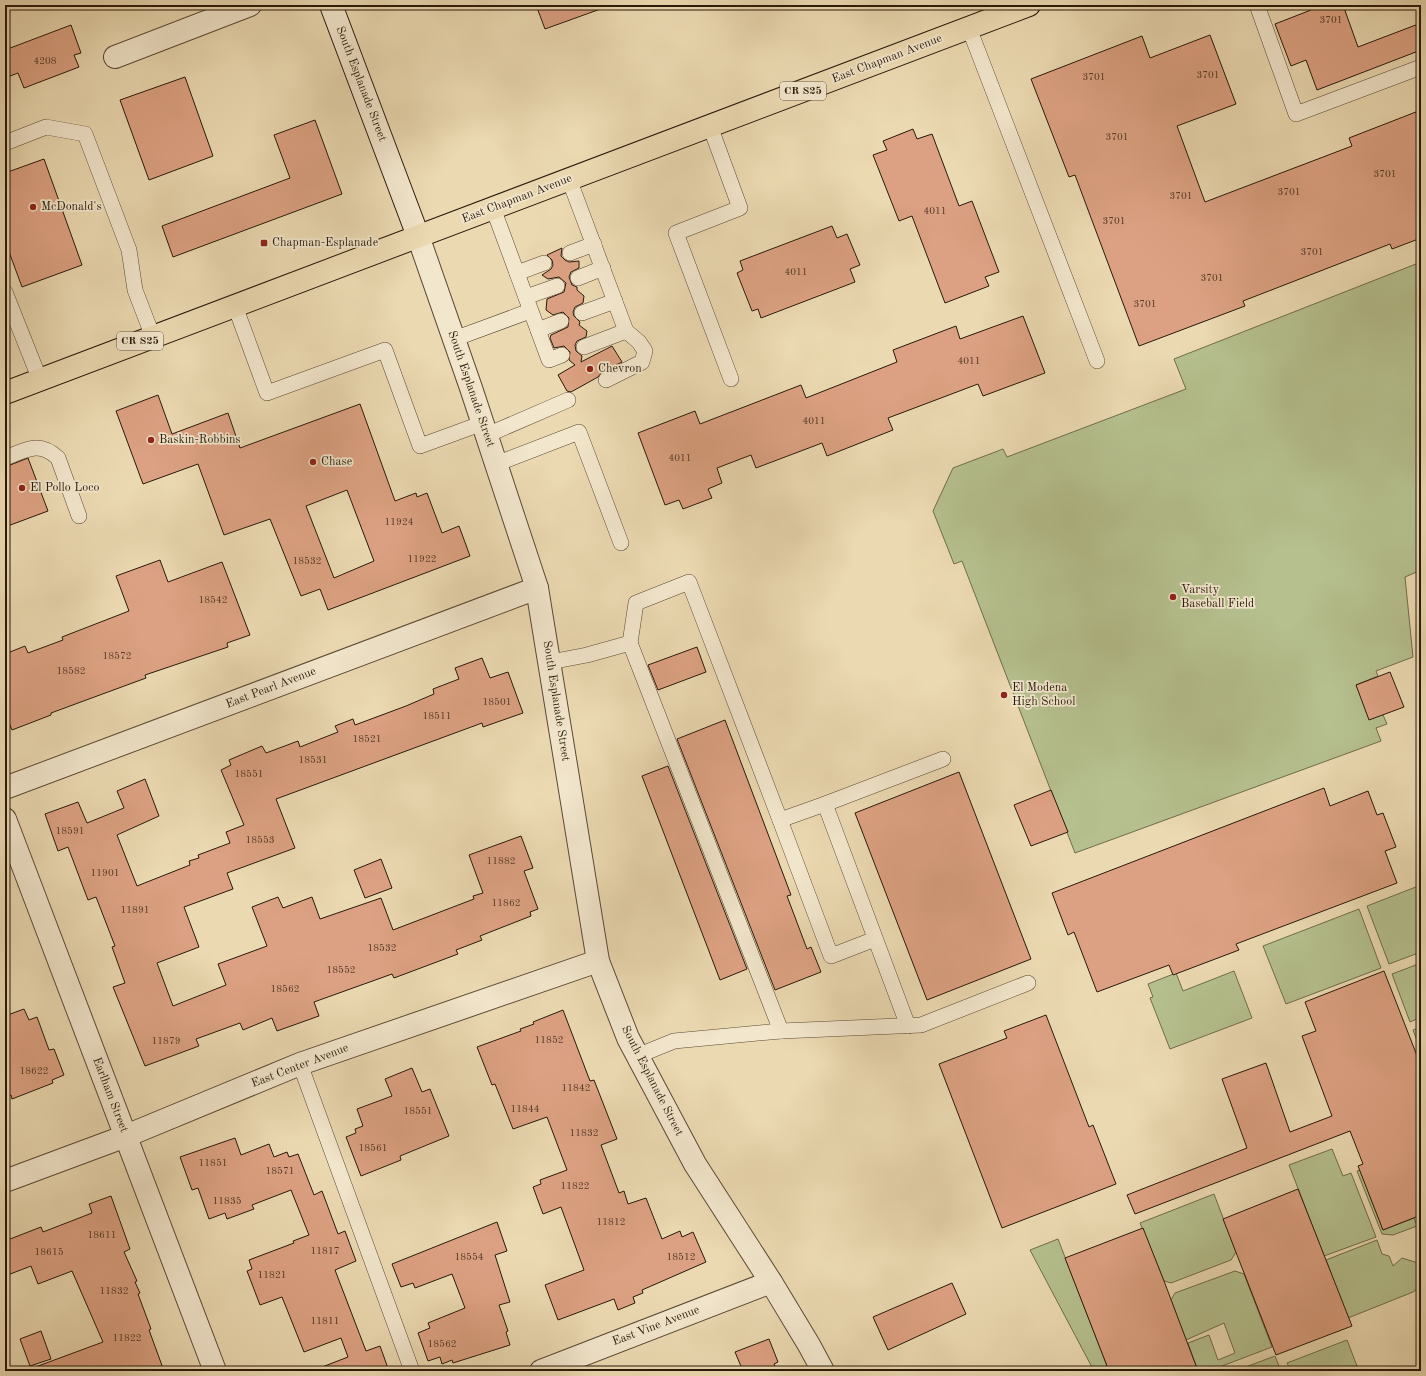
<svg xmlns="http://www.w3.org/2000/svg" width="1426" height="1376" font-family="'Old Standard TT',serif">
	<rect width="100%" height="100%" fill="#ebd9b1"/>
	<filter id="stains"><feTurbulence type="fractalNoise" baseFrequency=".005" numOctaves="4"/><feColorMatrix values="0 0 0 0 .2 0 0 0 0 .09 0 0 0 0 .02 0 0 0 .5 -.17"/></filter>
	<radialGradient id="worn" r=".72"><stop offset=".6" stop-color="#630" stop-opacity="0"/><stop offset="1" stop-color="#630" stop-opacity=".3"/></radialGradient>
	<g fill="#b5c08e" stroke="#6f6c4c">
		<path d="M1421,262V570L1405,577L1413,657L1376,671L1378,676L1356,685L1383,715L1387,724L1376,728L1381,741L1075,853L962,561L954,564L933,511L953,468L1003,449L1007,457L1186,389L1174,359Z"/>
		<path d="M1421,885V952L1389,964L1367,906Z"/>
		<path d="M1359,909L1381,968L1286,1004L1263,946Z"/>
		<path d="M1421,963V1017L1410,1022L1392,974Z"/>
		<path d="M1234,971L1252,1018L1170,1049L1150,998L1153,997L1148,984L1176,973L1183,991Z"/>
		<path d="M1421,1027V1051L1413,1030Z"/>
		<path d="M1332,1149L1343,1176L1351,1173L1376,1237L1324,1256L1289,1165Z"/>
		<path d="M1360,1170L1383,1230L1414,1218L1417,1226L1393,1235L1382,1234L1357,1171Z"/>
		<path d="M1214,1194L1236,1252L1231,1260L1171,1283L1164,1281L1140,1223Z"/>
		<path d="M1058,1239L1109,1371H1094L1030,1250Z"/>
		<path d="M1377,1240L1382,1254L1389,1256L1393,1266L1402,1258L1421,1264V1286L1413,1292L1348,1318L1326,1260Z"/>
		<path d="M1235,1271L1244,1274L1272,1347L1209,1371H1198L1188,1343L1209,1335L1218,1360L1235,1353L1224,1323L1186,1340L1171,1300L1175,1293Z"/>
		<path d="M1347,1340L1357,1366L1344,1371H1291L1287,1363Z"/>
		<path d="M1275,1356L1281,1371H1235Z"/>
	</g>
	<g fill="#dca182" stroke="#29190a" fill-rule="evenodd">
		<path d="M536,5H605L606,7L545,29Z"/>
		<path d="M1309,5H1343L1358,47L1421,23V50L1317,90L1306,60L1291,66L1275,24L1311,10Z"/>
		<path d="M71,25L81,53L74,55L79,67L24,88L18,73L5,78V50Z"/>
		<path d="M1210,35L1236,104L1177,126L1205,202L1352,146L1349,138L1421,110V238L1392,249L1390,244L1243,301L1245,306L1139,346L1075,175L1069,177L1031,79L1142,36L1150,58Z"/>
		<path d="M185,77L213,156L149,180L120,100Z"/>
		<path d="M315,120L342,194L173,257L162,226L290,178L274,135Z"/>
		<path d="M913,129L917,139L932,134L959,206L972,201L999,272L985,277L989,286L945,303L912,216L899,221L873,155L887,150L883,141Z"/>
		<path d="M44,159L82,265L22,287L5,241V173Z"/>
		<path d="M832,226L837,238L847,234L860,265L850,269L855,282L761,318L758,309L752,311L737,273L743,270L740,261Z"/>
		<path d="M562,248L561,256L565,260L569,262L579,261V268L571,272L569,277L572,285L577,287V290L584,296L583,303L575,307L573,312L574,316L580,322L579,325L587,331L586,337L577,341L575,345L576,351L582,356L581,362L612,346L622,362L602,372L598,377L571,392L567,391L558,375L575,365L569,360L570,352L564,346L554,348L550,338L551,335L568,327L569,318L563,312L553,315L546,310L547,299L564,292L566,283L559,277L548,279L542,275L551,269L553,265L552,260L547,255Z"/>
		<path d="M1023,316L1045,373L983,396L978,384L888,418L893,430L827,456L822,443L756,468L751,455L717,468L722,483L708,489L712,498L683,509L679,500L665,505L638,433L695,411L700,424L801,385L806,398L897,362L893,350L956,326L960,339Z"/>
		<path d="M158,395L172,434L228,413L240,448L360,404L395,501L416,493L417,497L427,493L442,533L459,526L470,556L328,610L320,589L301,596L270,519L224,535L198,464L143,484L116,411ZM347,490L374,561L334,578L306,506Z"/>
		<path d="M28,458L48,511L5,527V467Z"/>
		<path d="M160,560L168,582L222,562L250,635L227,643L228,647L145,675L146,678L51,713V715L12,730L5,713V654L25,646L28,653L63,640L62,637L129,611L116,576Z"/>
		<path d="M697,647L706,672L658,690L648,665Z"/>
		<path d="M482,658L490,678L508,672L523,713L483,727L482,723L276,799L295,848L227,873L233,889L184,907L199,947L157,963L173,1006L226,985L218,964L267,946L252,907L278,897L283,908L312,897L320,919L381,898L393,930L474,899L473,896L483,893L469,855L521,836L533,868L524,871L538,909L530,912L531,916L480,936L482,940L456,950L458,954L394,978L392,974L314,1002L319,1016L277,1031L272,1018L243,1030L240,1023L196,1039L199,1046L145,1066L113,987L125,983L112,947L115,946L96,897L88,900L68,847L58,851L45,814L78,802L87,823L124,808L117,791L145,779L159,816L117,835L137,886L190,865L189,861L199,858L198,855L230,843L226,832L244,825L221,770L231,765L229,760L262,746L266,753L298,741L300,747L338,732L335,726L353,719L355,725L406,706L434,694L433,689L459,679L455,668Z"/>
		<path d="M1390,672L1404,707L1369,720L1356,685Z"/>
		<path d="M725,720L791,895L787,896L807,949L811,947L821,972L775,990L677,739Z"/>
		<path d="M668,766L747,969L720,980L642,776Z"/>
		<path d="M959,772L1031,959L927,1000L855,813Z"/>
		<path d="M1324,788L1330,806L1368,791L1377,815L1383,813L1396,847L1385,851L1397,883L1236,944L1239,950L1173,975L1169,965L1097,992L1074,932L1068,935L1052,893Z"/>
		<path d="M1051,790L1068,832L1031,846L1014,805Z"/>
		<path d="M381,859L392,888L365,898L354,870Z"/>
		<path d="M1384,971L1421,1066V1215L1383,1230L1358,1166L1363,1164L1350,1131L1135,1214L1127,1195L1247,1148L1222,1079L1266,1063L1290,1132L1332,1116L1302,1036L1316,1031L1305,1002Z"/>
		<path d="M24,1009L29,1020L37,1017L49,1050L54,1049L64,1075L52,1080L53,1083L12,1099L11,1095L5,1098V1016Z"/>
		<path d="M563,1010L590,1081L594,1080L617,1139L601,1145L619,1193L624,1191L628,1204L646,1198L662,1239L680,1231L682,1237L693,1232L706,1262L642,1290L643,1293L633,1297L635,1303L618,1310L614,1299L558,1320L545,1285L584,1270L561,1207L543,1214L533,1187L541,1184L540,1180L567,1170L547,1117L513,1129L495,1084L492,1085L477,1047L521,1031L520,1029L534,1024L533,1022Z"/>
		<path d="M1046,1015L1089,1127L1093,1125L1116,1184L1002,1228L939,1064L1007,1038L1004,1031Z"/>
		<path d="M412,1068L422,1092L430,1089L449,1136L400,1156L401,1160L361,1176L346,1137L356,1133L355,1129L363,1126L357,1109L392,1096L385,1079Z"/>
		<path d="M235,1138L241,1155L269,1144L274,1157L287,1152L289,1157L298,1154L314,1195L322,1191L338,1234L345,1231L356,1261L335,1270L366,1351L380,1346L389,1371H317V1369L348,1357L341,1338L304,1352L282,1297L260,1305L247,1271L252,1269L249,1260L294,1243L293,1241L309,1235L291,1190L252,1205L254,1209L227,1219L225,1213L209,1219L198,1188L192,1190L180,1157Z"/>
		<path d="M1298,1189L1352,1326L1276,1355L1223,1219Z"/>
		<path d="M111,1196L130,1249L124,1252L137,1281L135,1282L140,1293L138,1294L151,1329L149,1330L164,1371H31L30,1369L103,1342L72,1271L38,1284L31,1266L5,1276V1241L41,1227L43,1232L92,1213L89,1204Z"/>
		<path d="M497,1222L507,1251L495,1255L510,1302L499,1305L508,1331L506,1332L510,1345L453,1363L452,1360L442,1364L440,1357L428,1361L418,1333L430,1328L428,1323L465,1308L452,1274L415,1288L413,1283L401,1287L392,1264Z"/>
		<path d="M1143,1228L1164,1281L1198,1371H1109L1065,1258Z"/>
		<path d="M952,1283L966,1314L888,1350L873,1317Z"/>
		<path d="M41,1331L51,1359L30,1366L20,1339Z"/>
		<path d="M769,1339L778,1362L774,1364L777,1371H743L735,1352Z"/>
	</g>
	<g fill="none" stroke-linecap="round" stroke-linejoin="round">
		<g stroke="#5a4934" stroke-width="16">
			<g id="service">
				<path d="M1257,5L1296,114L1421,67"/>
				<path d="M969,28L1097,361"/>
				<path d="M710,126L740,208L676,233L731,379"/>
				<path d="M5,143L46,127L85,134L129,250L135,290L153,337"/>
				<path d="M569,179L626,331L584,347"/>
				<path d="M493,208L549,360L562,355"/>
				<path d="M570,253L594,244"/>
				<path d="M517,273L544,263"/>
				<path d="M578,278L603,268"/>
				<path d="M5,292L40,380"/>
				<path d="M526,297L557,286"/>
				<path d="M235,306L267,393L385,350L420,446L483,423"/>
				<path d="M582,313L615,301"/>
				<path d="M538,330L561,321"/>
				<path d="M454,339L530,311"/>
				<path d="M606,380L642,362L645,351L639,342L626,331"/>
				<path d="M487,435L568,400"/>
				<path d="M5,458C26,450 39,440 58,458L79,516"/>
				<path d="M496,464L579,432L621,543"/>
				<path d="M630,643L636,603L689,582L780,820L825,804"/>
				<path d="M550,662L587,655L630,643L781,1031L674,1041L637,1056"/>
				<path d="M780,820L831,956L875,939"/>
				<path d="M908,1026L825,804L943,759"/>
				<path d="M781,1031L921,1025L1028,983"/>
				<path d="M300,1064L412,1371"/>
			</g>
		</g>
		<g stroke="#5a4934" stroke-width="24">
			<g id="minor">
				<path d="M115,57L250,5"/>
				<path d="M5,788L537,588"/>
				<path d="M5,819L215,1371"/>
				<path d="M5,1181L126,1136L300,1064L598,961"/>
				<path d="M541,1371L771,1282"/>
			</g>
		</g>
		<g stroke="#5a4934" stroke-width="24">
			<path id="tertiary" d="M418,236L471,388L537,588L598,961L628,1038L695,1164L771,1282L809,1345L823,1371"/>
		</g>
		<g stroke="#29190a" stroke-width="24">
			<path id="secondary" d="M331,5L418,236"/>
		</g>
		<g stroke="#29190a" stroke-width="24">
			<path id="primary" d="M5,393L1029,5"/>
		</g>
		<use href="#service" stroke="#f2e6cc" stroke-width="15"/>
		<use href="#minor" stroke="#f2e6cc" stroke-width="22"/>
		<use href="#tertiary" stroke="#f2e6cc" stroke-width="22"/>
		<use href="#secondary" stroke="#f2e6cc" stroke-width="22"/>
		<use href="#primary" stroke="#ebd9b1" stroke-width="22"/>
	</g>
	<g fill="#8f2418" stroke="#f2e6cc" stroke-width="1.5">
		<circle cx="33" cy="207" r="4"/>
		<rect x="260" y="239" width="8" height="8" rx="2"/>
		<circle cx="590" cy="369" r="4"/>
		<circle cx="151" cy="440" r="4"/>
		<circle cx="313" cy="462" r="4"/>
		<circle cx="22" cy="488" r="4"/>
		<circle cx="1173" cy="597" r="4"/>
		<circle cx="1004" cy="695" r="4"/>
	</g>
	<g text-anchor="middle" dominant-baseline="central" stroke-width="3.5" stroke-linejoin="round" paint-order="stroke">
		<g font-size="10" fill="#563b28">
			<text x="1331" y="20">3701</text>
			<text x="45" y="61">4208</text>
			<text x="1208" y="75">3701</text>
			<text x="1094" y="77">3701</text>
			<text x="1117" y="137">3701</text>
			<text x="1385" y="174">3701</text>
			<text x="1289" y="192">3701</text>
			<text x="1181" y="196">3701</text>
			<text x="935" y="211">4011</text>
			<text x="1114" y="221">3701</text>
			<text x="1312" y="252">3701</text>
			<text x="796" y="272">4011</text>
			<text x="1212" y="278">3701</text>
			<text x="1145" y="304">3701</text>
			<text x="969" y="361">4011</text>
			<text x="814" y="421">4011</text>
			<text x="680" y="458">4011</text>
			<text x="399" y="522">11924</text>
			<text x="422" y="559">11922</text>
			<text x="307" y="561">18532</text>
			<text x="213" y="600">18542</text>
			<text x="117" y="656">18572</text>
			<text x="71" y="671">18582</text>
			<text x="497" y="702">18501</text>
			<text x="437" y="716">18511</text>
			<text x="367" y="739">18521</text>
			<text x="313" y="760">18531</text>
			<text x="249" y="774">18551</text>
			<text x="70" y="831">18591</text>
			<text x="260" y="840">18553</text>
			<text x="501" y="861">11882</text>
			<text x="105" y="873">11901</text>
			<text x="506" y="903">11862</text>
			<text x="135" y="910">11891</text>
			<text x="382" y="948">18532</text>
			<text x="341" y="970">18552</text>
			<text x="285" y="989">18562</text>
			<text x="549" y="1040">11852</text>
			<text x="166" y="1041">11879</text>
			<text x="34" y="1071">18622</text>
			<text x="576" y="1088">11842</text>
			<text x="525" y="1109">11844</text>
			<text x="418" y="1111">18551</text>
			<text x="584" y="1133">11832</text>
			<text x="373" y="1148">18561</text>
			<text x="213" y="1163">11851</text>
			<text x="280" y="1171">18571</text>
			<text x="575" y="1186">11822</text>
			<text x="227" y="1201">11835</text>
			<text x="611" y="1222">11812</text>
			<text x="102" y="1235">18611</text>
			<text x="325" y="1251">11817</text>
			<text x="49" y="1252">18615</text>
			<text x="469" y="1257">18554</text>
			<text x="681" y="1257">18512</text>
			<text x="272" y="1275">11821</text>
			<text x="114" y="1291">11832</text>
			<text x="325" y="1321">11811</text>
			<text x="127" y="1338">11822</text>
			<text x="442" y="1344">18562</text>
		</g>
		<g fill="#f2e6cc" stroke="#655644" stroke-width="1">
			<rect x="780" y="82" width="46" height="18" rx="3"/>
			<rect x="117" y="332" width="46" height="18" rx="3"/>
		</g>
		<g font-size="11" font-weight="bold" fill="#29190a">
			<text x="803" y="91">CR S25</text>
			<text x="140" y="341">CR S25</text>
		</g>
		<g font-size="12" fill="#29190a" stroke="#f2e6cc">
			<text transform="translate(887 59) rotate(-21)">East Chapman Avenue</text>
			<text transform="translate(361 84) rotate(69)">South Esplanade Street</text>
			<text transform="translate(517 199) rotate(-21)">East Chapman Avenue</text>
			<text transform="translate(471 389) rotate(71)">South Esplanade Street</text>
			<text transform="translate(271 688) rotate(-21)">East Pearl Avenue</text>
			<text transform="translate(556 701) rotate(81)">South Esplanade Street</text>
			<text transform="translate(300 1066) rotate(-21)">East Center Avenue</text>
			<text transform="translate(652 1081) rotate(63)">South Esplanade Street</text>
			<text transform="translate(110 1095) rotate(69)">Earlham Street</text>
			<text transform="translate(656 1326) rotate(-21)">East Vine Avenue</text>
		</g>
		<g font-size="12" fill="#29190a" stroke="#f2e6cc" text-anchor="start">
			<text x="41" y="207">McDonald's</text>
			<text x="272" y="243">Chapman-Esplanade</text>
			<text x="598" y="369">Chevron</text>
			<text x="159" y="440">Baskin-Robbins</text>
			<text x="321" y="462">Chase</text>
			<text x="30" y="488">El Pollo Loco</text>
			<text x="1181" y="590">Varsity<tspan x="1181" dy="14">Baseball Field</tspan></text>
			<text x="1012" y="688">El Modena<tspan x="1012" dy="14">High School</tspan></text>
		</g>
	</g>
	<rect width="1426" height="1376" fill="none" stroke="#ebd9b1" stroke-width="20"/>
	<rect x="6" y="6" width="1414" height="1364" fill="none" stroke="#29190a" stroke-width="2"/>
	<rect x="10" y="10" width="1406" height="1356" fill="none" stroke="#29190a"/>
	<rect width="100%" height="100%" filter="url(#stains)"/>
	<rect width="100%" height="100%" fill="url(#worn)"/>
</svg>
